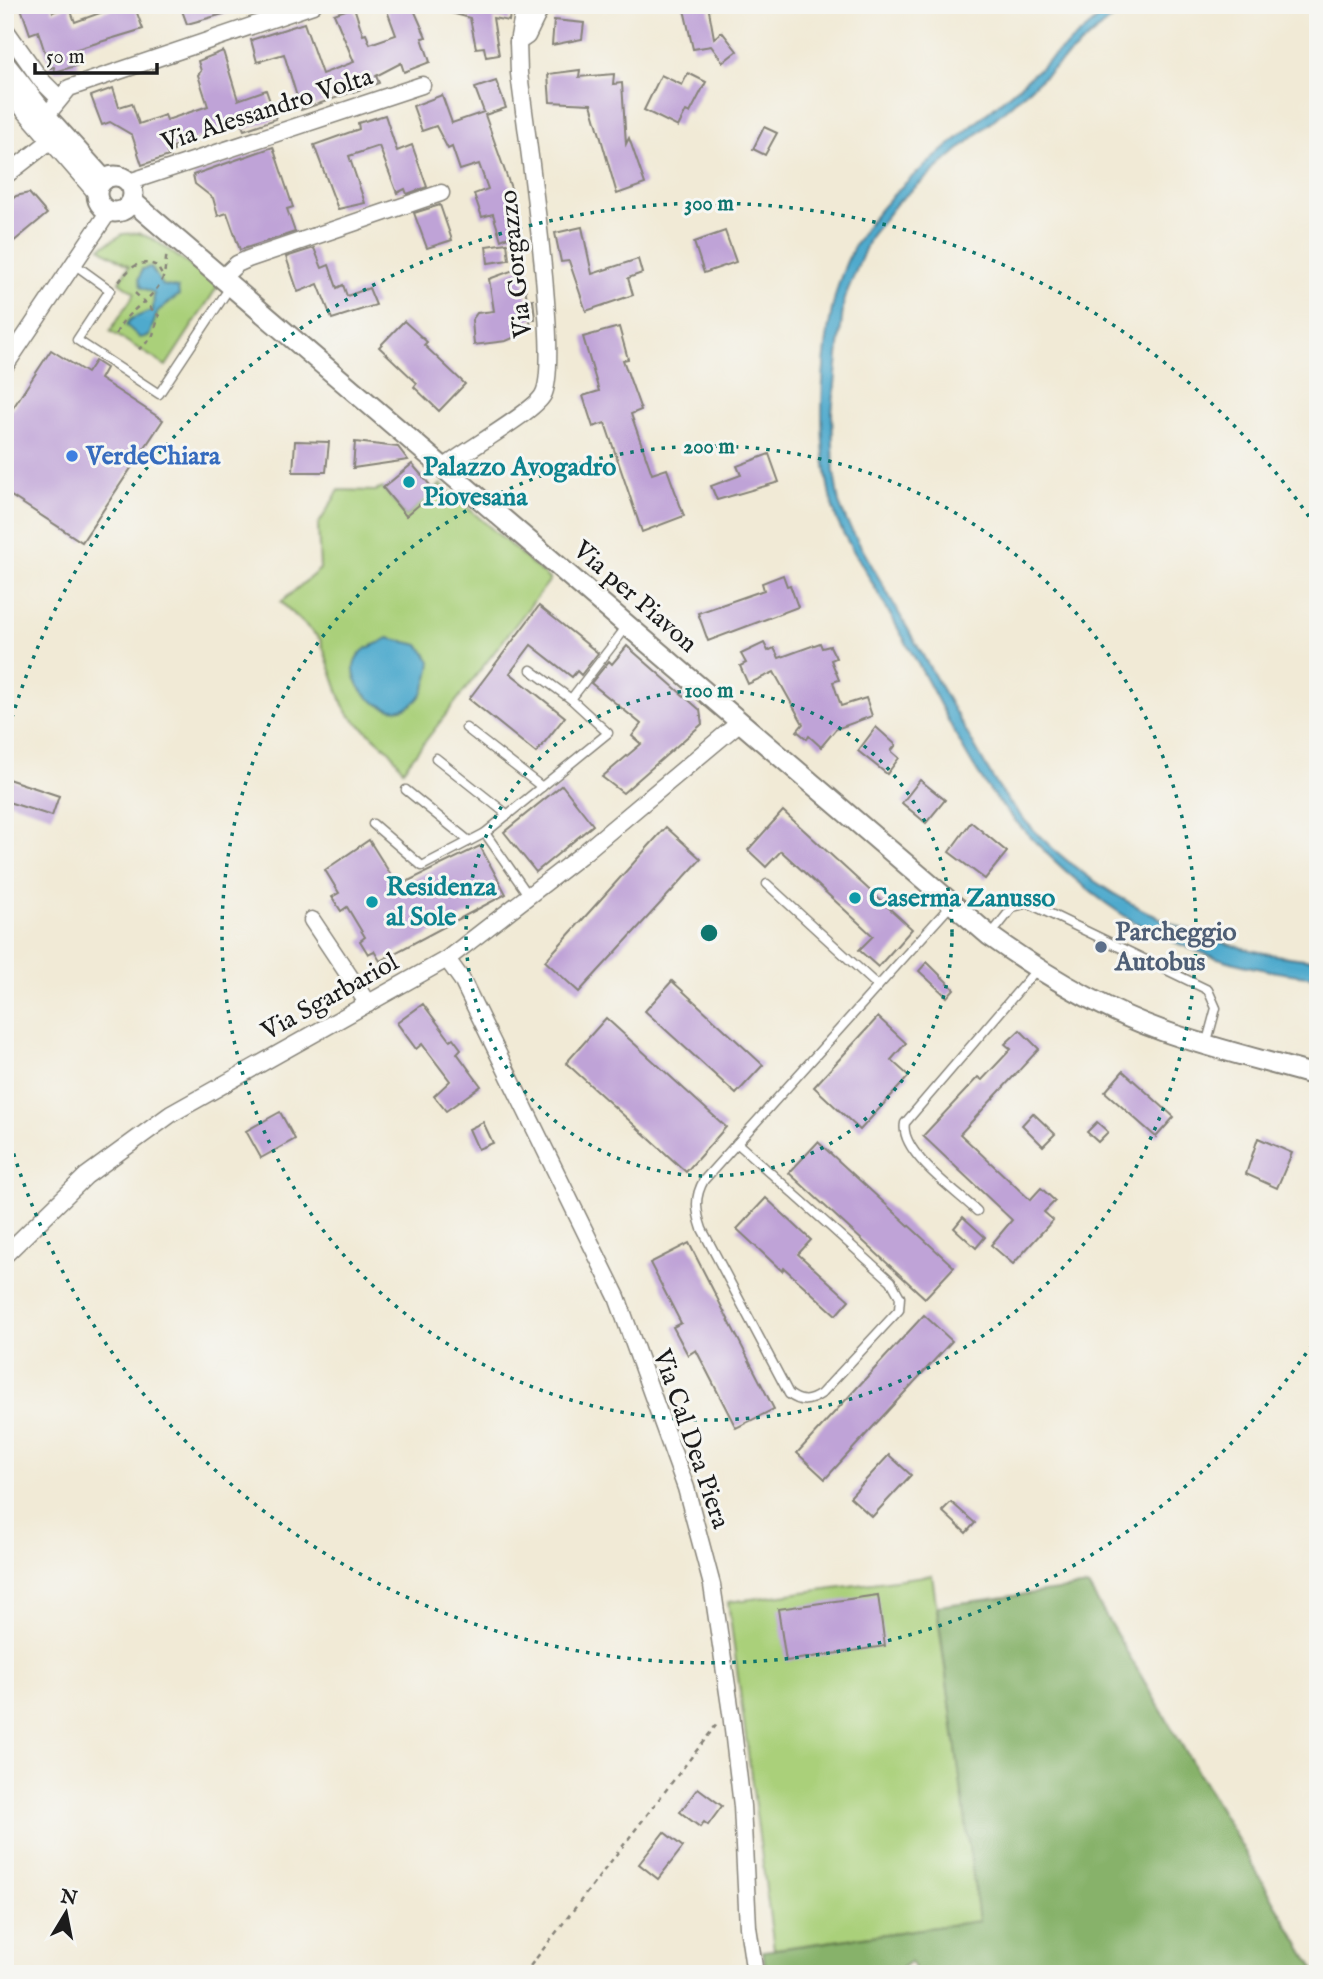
<svg xmlns="http://www.w3.org/2000/svg" width="1323" height="1979" font-family="'IM FELL English',serif">
	<rect width="100%" height="100%" fill="#f6f6f2"/>
	<filter id="ink" filterUnits="userSpaceOnUse"><feTurbulence type="fractalNoise" baseFrequency=".0143" numOctaves="2"/><feDisplacementMap in="SourceGraphic" scale="14" xChannelSelector="R" yChannelSelector="G"/><feConvolveMatrix kernelMatrix="1 2 1 2 8 2 1 2 1" color-interpolation-filters="sRGB"/></filter>
	<filter id="wash" filterUnits="userSpaceOnUse"><feTurbulence type="fractalNoise" baseFrequency=".00686" numOctaves="4" result="noise"/><feDisplacementMap in="SourceGraphic" scale="28" xChannelSelector="R" yChannelSelector="G"/><feGaussianBlur stdDeviation="1.57" result="paint"/><feColorMatrix in="noise" values="0 0 0 0 0 0 0 0 0 0 0 0 0 0 0 0 0 1.4 0 .05"/><feComposite in="paint" operator="in"/></filter>
	<g filter="url(#wash)">
		<rect width="100%" height="100%" fill="#f1ead6"/>
		<g fill="#aad07a" stroke="#63764b" stroke-width="2">
			<path d="M138,233L155,240L218,286L166,366L110,331L135,293L119,282L129,266L100,248L123,234Z"/>
			<path d="M441,484L550,580L403,770L390,751L350,716L343,705L320,639L281,602L320,569L318,525L339,490L375,491L383,488L406,516Z"/>
			<path d="M932,1575L980,1921L774,1949L728,1602Z"/>
		</g>
		<path fill="#87b26a" stroke="#526743" stroke-width="2" d="M1088,1586L1317,1974H918L910,1962L892,1974H766L763,1951L979,1921L937,1606Z"/>
		<g fill="#4faacd" stroke="#366374" stroke-width="2">
			<path d="M1114,5H1127L897,203L870,237L844,299L832,413L834,473L839,503L847,522L992,777C1057,882 1197,953 1318,960V977C1243,971 1168,948 1107,904C1064,873 1024,833 991,792C964,756 944,710 922,671C903,638 885,605 866,572C857,556 844,538 837,520C814,458 819,333 843,271C857,233 883,203 912,177Z"/>
			<path d="M151,267L162,285L178,288L179,295L158,311L149,336L140,338L126,325L131,319L153,310L154,293L141,287L139,279L142,269Z"/>
			<path d="M388,638L419,645L431,661C421,760 323,681 364,650C371,645 381,643 388,638Z"/>
		</g>
		<g id="blocks">
			<g fill="#bfa3d7">
				<path d="M20,5H51L53,12L69,6L75,22L122,5H134L143,29L74,50L79,65L55,72L54,67L50,68L38,31L30,34Z"/>
				<path d="M180,5H244L245,8L187,24Z"/>
				<path d="M385,5H412L426,37L422,38L430,62L404,72L401,63L376,76L379,83L301,110L284,54L257,62L251,40L304,23L322,74L354,62L334,14L354,7L363,35L366,34L370,44L396,35Z"/>
				<path d="M441,5H511L509,21L493,18L499,55L486,57L484,47L476,48L470,18L440,10Z"/>
				<path d="M683,5H708L714,38L722,32L737,51L723,62L711,46L693,49Z"/>
				<path d="M554,20L584,23L582,39L552,45Z"/>
				<path d="M223,51L238,100L266,90L276,119L244,130L241,123L173,147L174,151L167,153L169,156L142,165L132,135L110,122L102,125L91,96L113,88L119,107L132,103L139,124L165,115L167,120L208,106L198,75L201,71L198,61Z"/>
				<path d="M580,70L579,77L614,74L613,84L622,83L626,144L629,138L645,184L617,194L591,104L550,102L548,74Z"/>
				<path d="M688,73L706,82L690,113L686,111L678,127L644,110L661,75L682,85Z"/>
				<path d="M496,81L506,108L485,115L512,191L509,192L518,220L512,222L517,233L501,240L493,214L482,217L474,194L488,189L479,164L460,170L452,147L448,149L436,126L422,131L413,106L442,95L452,123L484,112L475,88Z"/>
				<path d="M385,115L397,151L412,145L427,187L407,194L405,189L397,193L379,146L349,156L365,203L338,209L314,145L359,129L358,123Z"/>
				<path d="M764,127L777,133L765,155L753,149Z"/>
				<path d="M273,147L293,207L287,209L295,232L240,250L227,213L218,216L213,198L195,184L193,175Z"/>
				<path d="M29,193L47,214L13,242L5,233V205L16,196Z"/>
				<path d="M440,205L452,240L427,248L414,213Z"/>
				<path d="M582,227L592,274L638,259L642,273L628,278L633,295L586,311L569,261L561,262L555,233Z"/>
				<path d="M725,231L736,262L704,273L694,242Z"/>
				<path d="M507,243L509,260L488,263L486,246Z"/>
				<path d="M314,248L322,268L329,265L337,288L343,285L347,296L369,288L376,305L332,319L318,284L298,292L286,257Z"/>
				<path d="M522,267L527,300L533,299L535,319H530L531,330L506,341L474,345L472,320L477,313L494,311L489,279Z"/>
				<path d="M404,321L427,342L424,345L465,384L439,411L414,387L417,383L379,347Z"/>
				<path d="M619,327L628,359L623,360L641,410L631,414L652,474L667,469L684,516L642,532L605,423L593,427L583,396L599,391L583,337Z"/>
				<path d="M51,350L87,373L95,361L106,368L100,379L163,420L82,542L5,492V420Z"/>
				<path d="M295,441L329,442L326,472H293Z"/>
				<path d="M355,442L398,447L408,460L353,468Z"/>
				<path d="M769,454L779,482L717,500L711,486L741,475L737,466Z"/>
				<path d="M412,464L435,491L406,516L383,488Z"/>
				<path d="M783,575L787,586L790,585L798,607L708,641L698,613L764,590L762,583Z"/>
				<path d="M539,606L598,653L581,675L577,671L572,677L531,645L510,673L565,717L536,753L469,699Z"/>
				<path d="M764,643L768,651L774,648L779,658L820,643L822,648L830,646L836,658L831,660L839,680L833,682L841,706L866,698L872,716L836,729L821,747L809,736L807,739L797,731L803,724L774,672L748,684L740,666L746,663L741,654Z"/>
				<path d="M627,646L700,710L702,724L623,793L602,777L641,744L632,736L641,724L591,683L609,661L612,664Z"/>
				<path d="M876,727L896,745L891,751L899,758L887,774L858,751Z"/>
				<path d="M5,778L59,796L52,816L5,801Z"/>
				<path d="M920,780L945,800L926,823L902,803Z"/>
				<path d="M562,785L593,825L536,872L504,832Z"/>
				<path d="M783,811L912,929L878,967L859,950L873,936L781,851L766,867L748,850Z"/>
				<path d="M971,822L1007,852L985,879L949,852Z"/>
				<path d="M666,827L701,859L579,992L545,961Z"/>
				<path d="M369,840L398,886L480,846L506,894L380,961L374,951L368,954L360,941L365,937L347,907L341,911L332,897L339,893L325,870Z"/>
				<path d="M927,962L954,989L947,997L919,971Z"/>
				<path d="M672,981L763,1065L736,1094L645,1011Z"/>
				<path d="M423,1004L450,1040L453,1038L461,1049L457,1053L481,1086L446,1111L434,1096L450,1081L422,1044L416,1049L397,1023Z"/>
				<path d="M878,1017L906,1043L891,1060L909,1076L860,1130L814,1087Z"/>
				<path d="M606,1018L726,1127L686,1172L566,1063Z"/>
				<path d="M1020,1030L1039,1049L960,1134L1030,1200L1041,1188L1055,1201L1044,1212L1053,1220L1013,1264L991,1245L1012,1220L923,1136L978,1077L982,1080L1011,1049L1005,1044Z"/>
				<path d="M1123,1071L1174,1117L1156,1137L1105,1092Z"/>
				<path d="M280,1112L295,1139L261,1158L246,1131Z"/>
				<path d="M1033,1113L1055,1134L1043,1146L1022,1125Z"/>
				<path d="M483,1122L493,1143L478,1149L469,1129Z"/>
				<path d="M1097,1122L1108,1132L1098,1142L1087,1132Z"/>
				<path d="M1258,1138L1292,1153L1277,1188L1246,1174Z"/>
				<path d="M818,1142L954,1267L925,1298L789,1173Z"/>
				<path d="M766,1198L811,1240L798,1254L849,1300L836,1315L784,1268L782,1271L737,1229Z"/>
				<path d="M963,1217L985,1237L976,1248L954,1228Z"/>
				<path d="M689,1243L774,1409L736,1428L696,1350L688,1355L673,1327L681,1323L650,1263Z"/>
				<path d="M924,1315L952,1341L825,1479L797,1453Z"/>
				<path d="M889,1455L911,1475L872,1517L850,1497Z"/>
				<path d="M951,1502L975,1523L966,1533L942,1511Z"/>
				<path d="M878,1595L885,1646L786,1661L778,1609Z"/>
				<path d="M698,1788L722,1806L708,1825L704,1822L700,1827L680,1812Z"/>
				<path d="M664,1832L683,1847L658,1879L639,1864Z"/>
			</g>
		</g>
	</g>
	<g filter="url(#ink)">
		<use href="#blocks" fill-opacity="0" stroke="#868379" stroke-width="2"/>
		<g fill="none" stroke-linecap="round" stroke-linejoin="round">
			<g stroke="#868379" stroke-width="11">
				<g id="service">
					<path d="M74,264L110,290L77,340L159,394L230,287"/>
					<path d="M531,670L571,699L628,625"/>
					<path d="M466,728L542,787"/>
					<path d="M436,758L508,815"/>
					<path d="M406,790L469,841"/>
					<path d="M373,824L422,866L485,833L608,733L571,699"/>
					<path d="M485,833L529,896"/>
					<path d="M767,884L878,986"/>
					<path d="M990,936L1013,907L1028,903L1208,990L1216,1008L1206,1045"/>
					<path d="M737,1143L891,1281L900,1297L899,1310L821,1394C809,1402 801,1403 789,1394L702,1229C696,1211 694,1197 704,1180L951,905"/>
					<path d="M977,1211C957,1192 899,1152 905,1123L1037,969"/>
				</g>
			</g>
			<g stroke="#868379" stroke-width="19">
				<g id="minor">
					<path d="M5,29L41,80L59,98"/>
					<path d="M518,42L527,36L542,5"/>
					<path d="M5,88L97,194"/>
					<path d="M46,116L69,88L313,5"/>
					<path d="M5,176L50,141"/>
					<path d="M129,182L422,85"/>
					<path d="M223,277L237,264L248,259L441,193"/>
					<path d="M5,366L109,211"/>
					<path d="M445,467C466,450 534,412 543,395C562,362 525,125 519,73L518,42L525,5"/>
					<path d="M312,920L368,1004"/>
					<path d="M447,959L462,980L617,1297L686,1488L712,1585L731,1713L742,1806L748,1927L755,1974"/>
					<path d="M5,1255L86,1176L171,1114L447,959L580,856L740,722"/>
				</g>
			</g>
			<g stroke="#868379" stroke-width="23">
				<g id="tertiary">
					<path d="M5,64L46,116L104,180"/>
					<circle cx="115" cy="194" r="18"/>
					<path d="M132,201L990,936C1043,974 1101,1009 1163,1031C1214,1049 1266,1061 1318,1076"/>
				</g>
			</g>
			<g stroke="#868379" stroke-width="2.5" stroke-dasharray="5 5" stroke-linecap="butt">
				<path d="M119,282C129,268 140,258 157,266L163,277"/>
				<path d="M135,293L159,316L152,338L139,349"/>
				<path d="M116,334C125,310 151,303 162,280C166,272 165,261 167,253"/>
				<path d="M524,1974L717,1724"/>
			</g>
			<use href="#service" stroke="#fff" stroke-width="8"/>
			<use href="#minor" stroke="#fff" stroke-width="16"/>
			<use href="#tertiary" stroke="#fff" stroke-width="19"/>
		</g>
	</g>
	<g fill="none" stroke="#0f766e" stroke-width="3.5" stroke-dasharray="3.5 7">
		<circle cx="709" cy="933" r="243"/>
		<circle cx="709" cy="933" r="487"/>
		<path d="M1318 1336A730 730 0 0 1 6 1128M6 738A730 730 0 0 1 1318 530"/>
	</g>
	<circle fill="#3f7fe0" stroke="#f6f6f2" stroke-width="2.5" cx="72" cy="456" r="7"/>
	<g fill="#0f9aa8" stroke="#f6f6f2" stroke-width="2.5">
		<circle cx="409" cy="482" r="7"/>
		<circle cx="855" cy="898" r="7"/>
		<circle cx="372" cy="902" r="7"/>
	</g>
	<circle fill="#5c6f8a" stroke="#f6f6f2" stroke-width="2.5" cx="1101" cy="947" r="7"/>
	<g text-anchor="middle" dominant-baseline="central" stroke-width="6" stroke-linejoin="round" paint-order="stroke">
		<g font-size="26" fill="#1c1c1c" stroke="#f6f6f2">
			<text transform="translate(267 110) rotate(-18)">Via Alessandro Volta</text>
			<text transform="translate(516 264) rotate(-96)">Via Gorgazzo</text>
			<text transform="translate(635 597) rotate(41)">Via per Piavon</text>
			<text transform="translate(330 997) rotate(-29)">Via Sgarbariol</text>
			<text transform="translate(691 1439) rotate(71)">Via Cal Dea Piera</text>
		</g>
		<g font-size="26" font-weight="bold" fill="#366cbe" stroke="#f6f6f2" text-anchor="start">
			<text x="86" y="456">VerdeChiara</text>
		</g>
		<g font-size="26" font-weight="bold" fill="#0d838f" stroke="#f6f6f2" text-anchor="start">
			<text x="423" y="467">Palazzo Avogadro<tspan x="423" dy="30">Piovesana</tspan></text>
			<text x="386" y="887">Residenza<tspan x="386" dy="30">al Sole</tspan></text>
			<text x="869" y="898">Caserma Zanusso</text>
		</g>
		<g font-size="26" font-weight="bold" fill="#4e5e75" stroke="#f6f6f2" text-anchor="start">
			<text x="1115" y="932">Parcheggio<tspan x="1115" dy="30">Autobus</tspan></text>
		</g>
	</g>
	<circle cx="709" cy="933" r="10" fill="#0f766e" stroke="#f6f6f2" stroke-width="3.5"/>
	<g font-size="21" text-anchor="middle" font-weight="bold" fill="#0f766e" stroke="#f6f6f2" stroke-width="6" stroke-linejoin="round" paint-order="stroke">
		<text x="709" y="210">300 m</text>
		<text x="709" y="453">200 m</text>
		<text x="709" y="697">100 m</text>
	</g>
	<rect width="1323" height="1979" fill="none" stroke="#f6f6f2" stroke-width="28"/>
	<g transform="translate(66 1913) rotate(10)" stroke="#f6f6f2" stroke-width="5" paint-order="stroke">
	<path d="M0-5L12 26L0 18L-12 26Z" fill="#1c1c1c"/>
	<text y="-10" font-size="19" font-weight="bold" text-anchor="middle" fill="#1c1c1c">N</text>
	</g>
	<path d="M35 63v10h122v-10" fill="none" stroke="#1c1c1c" stroke-width="3.5"/>
	<text x="46" y="63" font-size="21" fill="#1c1c1c" stroke="#f6f6f2" stroke-width="5" paint-order="stroke">50 m</text>
</svg>
